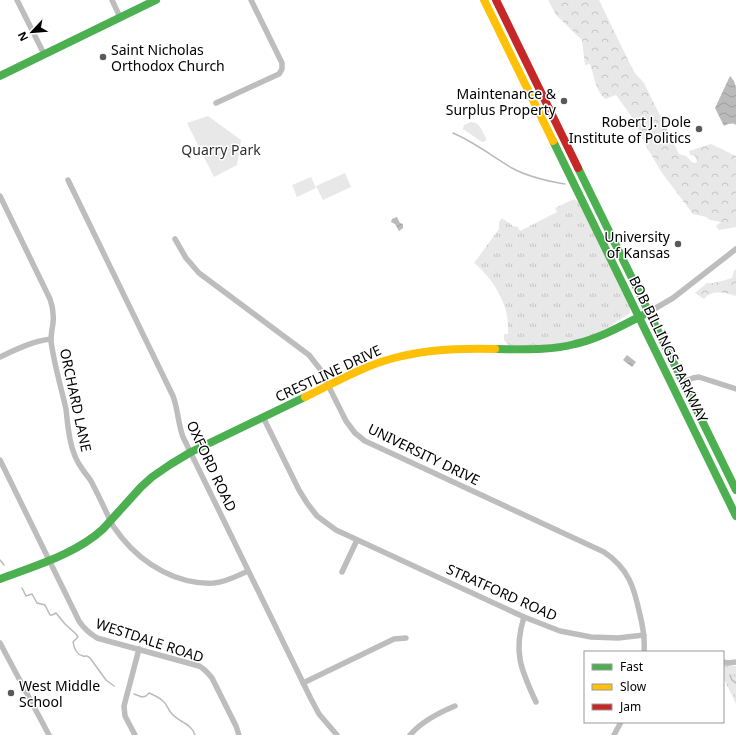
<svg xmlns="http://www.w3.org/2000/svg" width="736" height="735" font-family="'Noto Sans',sans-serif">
	<defs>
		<pattern id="grass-tufts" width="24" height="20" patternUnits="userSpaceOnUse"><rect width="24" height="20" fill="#e8e8e8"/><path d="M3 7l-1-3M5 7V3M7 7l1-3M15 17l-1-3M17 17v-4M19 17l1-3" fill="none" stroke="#c5c5c5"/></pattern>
		<pattern id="forest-crowns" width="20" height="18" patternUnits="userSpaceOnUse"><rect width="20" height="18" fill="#e8e8e8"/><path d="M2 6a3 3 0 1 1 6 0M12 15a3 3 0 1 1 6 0" fill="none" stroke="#c5c5c5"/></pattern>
		<pattern id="water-waves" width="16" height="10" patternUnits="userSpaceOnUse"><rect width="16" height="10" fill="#bababa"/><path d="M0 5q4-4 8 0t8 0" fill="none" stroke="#9e9e9e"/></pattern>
	</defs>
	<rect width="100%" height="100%" fill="#fff"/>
	<g fill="url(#grass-tufts)">
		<path d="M574,199L579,202L630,308V313L604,330L594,335L579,340L553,345H509L507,344L504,340V334H508C508,328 508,321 507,315C503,295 489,275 474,263L499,229V222L502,218L513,226L518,227L520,231L557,212L555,208Z"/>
		<path d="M723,665L736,666V704L723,677Z"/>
	</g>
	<g fill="url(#forest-crowns)">
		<path d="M548,0H599L630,64L635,73L644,83L679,154L686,156L692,162L695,163L697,162L695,156L690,155L689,151L711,144L736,156V227L719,230L716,226L721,222L710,220L706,217L693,214L662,173L646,146L634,120L616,95L605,99C595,90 594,75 590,64L585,65L582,40L556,15Z"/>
		<path d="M736,269V296C725,293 712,289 704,299L695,293L696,292L707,283H713L722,281L732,278L734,271Z"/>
	</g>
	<g fill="#e8e8e8">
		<path d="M208,116L241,140L237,165L214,177L187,123Z"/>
		<path d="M471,122C480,122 482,131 486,138V140L484,142H482L463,129L464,125Z"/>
		<path d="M345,173L351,187L323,200L316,186Z"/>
		<path d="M311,177L316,188L297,197L292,185Z"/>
	</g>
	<g fill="url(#water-waves)">
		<path d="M730,76L734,81L736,87V125C732,122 728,124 724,126L715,108Z"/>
		<path d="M397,217L400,223L403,224V228L399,231L395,224L391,222L392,219Z"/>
		<path d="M627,355L636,362L632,367L623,360Z"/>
	</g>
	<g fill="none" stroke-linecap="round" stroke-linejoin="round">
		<g stroke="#bababa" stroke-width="1.5">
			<path d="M453,133C474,142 492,156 512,168C528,177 547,181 565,184"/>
			<path d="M0,560L4,565"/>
			<path d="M22,588L26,596L32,594L37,603L45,605L50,615H52L56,613L65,624L76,634L78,637L73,642C74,648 77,655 83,656C89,657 84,654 90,658L106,680L114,686"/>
			<path d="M730,675L732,680L736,683"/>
			<path d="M134,694L142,697L146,696L149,693C154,695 159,697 163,701C167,704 168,710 172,714C179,722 192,724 195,735"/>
		</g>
		<g stroke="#bdbdbd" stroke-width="5.5">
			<path d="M17,0L44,54"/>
			<path d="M112,0L120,17"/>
			<path d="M216,103L279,74L282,69V63L251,0"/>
			<path d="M68,180L173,396C178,409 178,424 183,437L311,699L319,714L337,735"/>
			<path d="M0,196L50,299C53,307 54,314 53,323C52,329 51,335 51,341C54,364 61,387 66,409C67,419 68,429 70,439C72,450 76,461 83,470C86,475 91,479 93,485C100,498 106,512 113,526C116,530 119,534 122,538C144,565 178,585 214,583C226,582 237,576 248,571"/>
			<path d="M175,239L186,258L199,273L309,355L320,369L346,421L355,433L365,441L604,552C629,569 634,587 640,615C643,627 645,640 644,652"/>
			<path d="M649,312L673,298L736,249"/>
			<path d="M0,357C17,349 33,341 51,339"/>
			<path d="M683,382L693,378L699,377L736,389"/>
			<path d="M263,417L299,490L307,503L317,516L336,530L524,617L560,631L591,637L618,638L644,635"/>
			<path d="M0,460L79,621C84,629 89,633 97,638L199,666C205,669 208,673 212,678L236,726L239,735"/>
			<path d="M342,572L357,540"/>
			<path d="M524,617C513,652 521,670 536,702"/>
			<path d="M0,643L49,735"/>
			<path d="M723,662L728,663L736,662"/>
			<path d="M303,683L394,639L406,638"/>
			<path d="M135,735L125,716L124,706L139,649"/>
			<path d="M410,735C422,721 438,713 455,706"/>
			<path d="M614,735L621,722"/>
		</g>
		<g stroke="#4caf50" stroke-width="8">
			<path d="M0,76L156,0"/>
			<path d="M553,141L736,516"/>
			<path d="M578,168L736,490"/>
			<path d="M495,349C521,349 549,351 575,344C601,338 625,324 649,312"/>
			<path d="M0,579C34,566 76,554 103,529L141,487L152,477L171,464L191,452L305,397"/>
		</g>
		<g stroke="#ffc107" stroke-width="8">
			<path d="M484,0L553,141"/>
			<path d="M305,397C334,383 363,366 394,358C427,349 461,348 495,349"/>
		</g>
		<path stroke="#c62828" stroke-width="8" d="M496,0L578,168"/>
	</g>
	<g fill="#595959" stroke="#fff" stroke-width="1.5">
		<circle cx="103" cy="57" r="4"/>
		<circle cx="564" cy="101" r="4"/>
		<circle cx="699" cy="129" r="4"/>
		<circle cx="678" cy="244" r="4"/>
		<circle cx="11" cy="693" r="4"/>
	</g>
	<g text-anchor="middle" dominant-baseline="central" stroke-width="3" stroke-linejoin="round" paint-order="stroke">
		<g font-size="14" fill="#000" stroke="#fff" text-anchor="end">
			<text x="111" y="49" text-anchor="start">Saint Nicholas<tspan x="111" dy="16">Orthodox Church</tspan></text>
			<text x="556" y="93">Maintenance &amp;<tspan x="556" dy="16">Surplus Property</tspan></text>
			<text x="691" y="121">Robert J. Dole<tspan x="691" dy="16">Institute of Politics</tspan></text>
			<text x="670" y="236">University<tspan x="670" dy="16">of Kansas</tspan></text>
			<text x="19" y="685" text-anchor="start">West Middle<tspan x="19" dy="16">School</tspan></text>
		</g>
		<g font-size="14" fill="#2d2d2d" stroke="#fff">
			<text x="221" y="149">Quarry Park</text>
		</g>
		<g font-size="14" fill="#000" stroke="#fff">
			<text transform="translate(669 349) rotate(64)">BOB BILLINGS PARKWAY</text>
			<text transform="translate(328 373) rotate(-25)">CRESTLINE DRIVE</text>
			<text transform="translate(76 400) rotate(78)">ORCHARD LANE</text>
			<text transform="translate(424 454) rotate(26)">UNIVERSITY DRIVE</text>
			<text transform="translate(212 466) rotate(65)">OXFORD ROAD</text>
			<text transform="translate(502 592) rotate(24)">STRATFORD ROAD</text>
			<text transform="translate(150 640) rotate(18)">WESTDALE ROAD</text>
		</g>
	</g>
	<rect x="584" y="651" width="140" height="72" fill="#ffffff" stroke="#999999"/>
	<rect x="592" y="664" width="20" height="6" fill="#4caf50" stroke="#999999"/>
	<text x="620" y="671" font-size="12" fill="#000000">Fast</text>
	<rect x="592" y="684" width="20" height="6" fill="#ffc107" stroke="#999999"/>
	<text x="620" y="691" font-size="12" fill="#000000">Slow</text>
	<rect x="592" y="704" width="20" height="6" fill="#c62828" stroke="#999999"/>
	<text x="620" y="711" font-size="12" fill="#000000">Jam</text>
	<g transform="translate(32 32) rotate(244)" stroke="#ffffff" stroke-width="3" paint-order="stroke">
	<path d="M0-3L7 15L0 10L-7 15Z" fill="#000000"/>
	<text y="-6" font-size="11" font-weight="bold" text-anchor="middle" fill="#000000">N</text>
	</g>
</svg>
